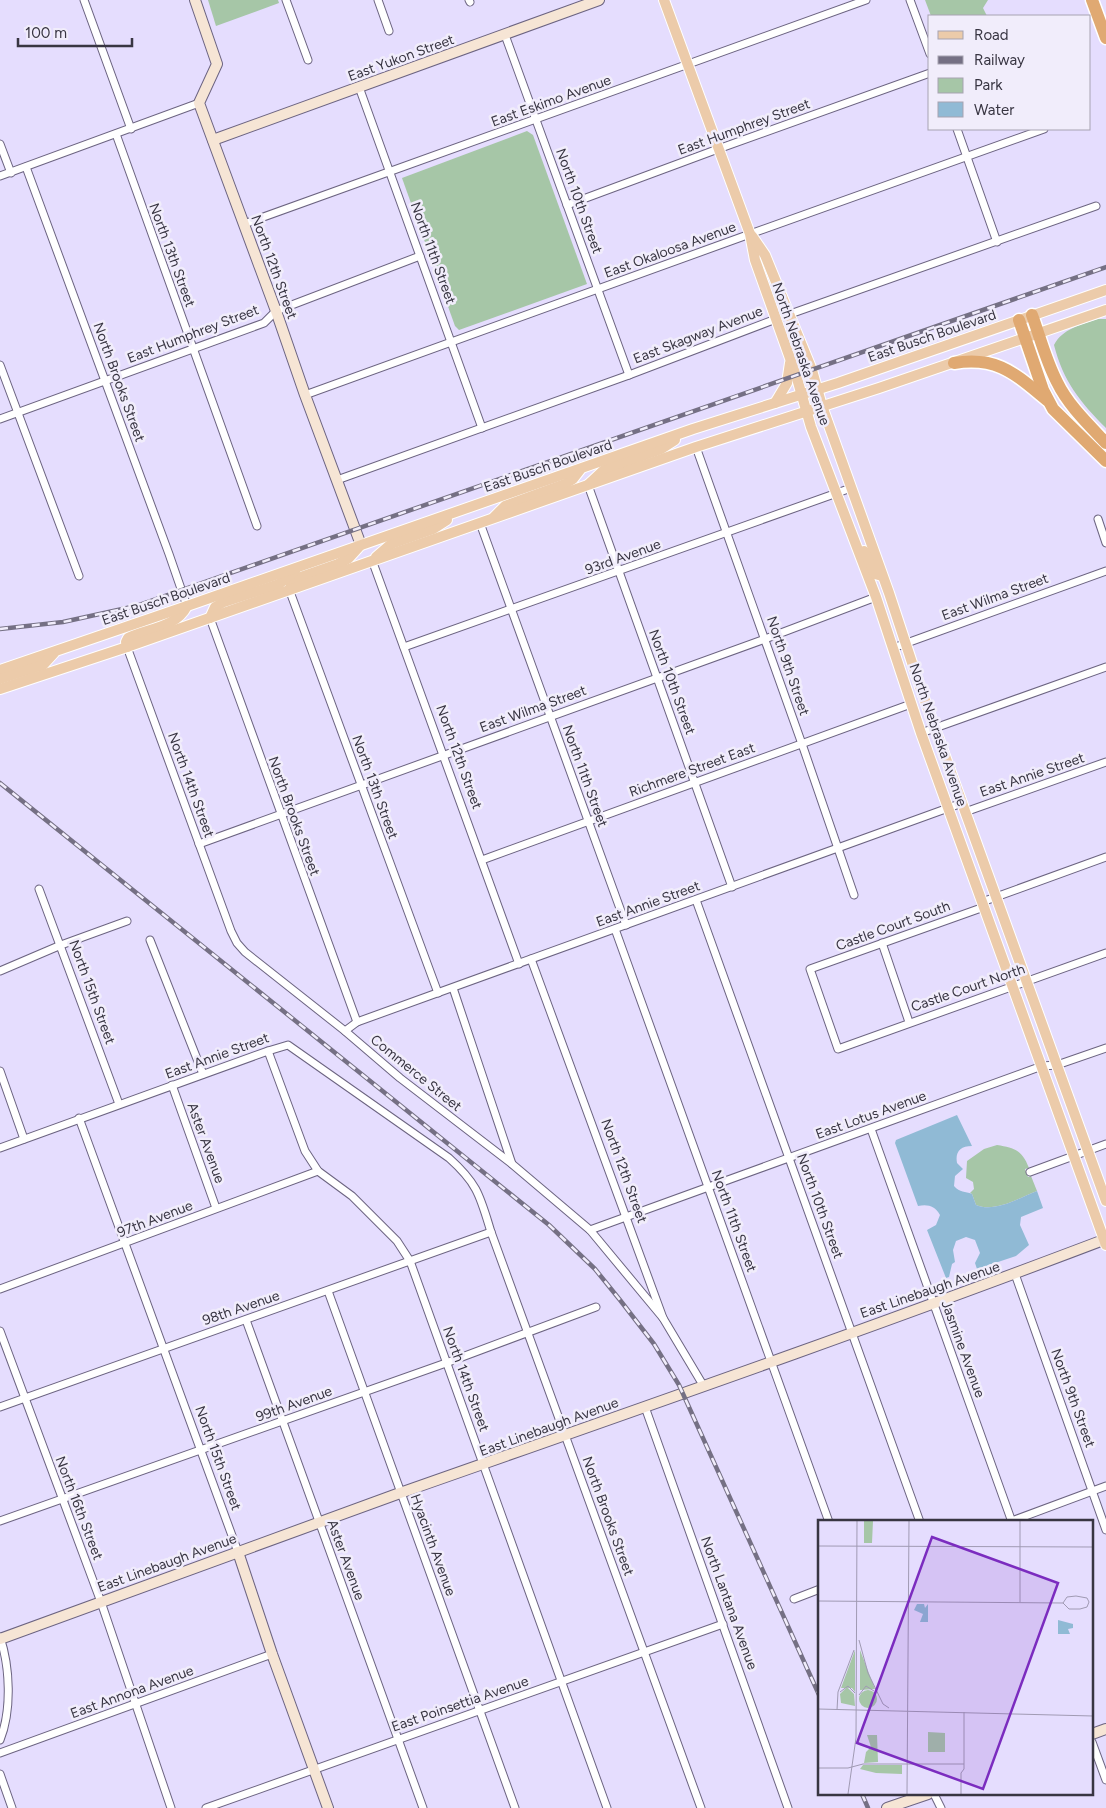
<svg xmlns="http://www.w3.org/2000/svg" width="1106" height="1808" font-family="Figtree,sans-serif">
	<rect width="100%" height="100%" fill="#e5ddfe"/>
	<g fill="#a6c6a7">
		<path d="M208,0H278L279,3L216,26Z"/>
		<path d="M925,0H988L983,8L987,16H931Z"/>
		<path d="M527,131L533,135L587,284L459,330L455,326L402,178Z"/>
		<path d="M1098,319H1106V428C1080,402 1063,381 1054,345C1062,329 1082,324 1098,319Z"/>
		<path d="M997,1145C1015,1148 1022,1150 1029,1168L1025,1169L1028,1177L1031,1176L1037,1191C1019,1198 995,1213 976,1205L972,1194L970,1193L974,1189L973,1182L966,1178L967,1161L984,1149Z"/>
	</g>
	<path fill="#90bad5" d="M957,1115L972,1146C960,1146 955,1152 957,1163L963,1169L955,1176L954,1186C960,1193 965,1191 972,1194L976,1205C995,1213 1019,1198 1037,1191L1043,1208L1021,1217L1020,1225L1029,1245L1016,1256L977,1269L975,1263L980,1253L975,1240L966,1237L956,1241L953,1250L955,1262L952,1264L949,1277L946,1278L927,1230L936,1225L940,1215C935,1206 928,1204 918,1206L895,1143L896,1140Z"/>
	<g fill="none" stroke-linecap="round" stroke-linejoin="round">
		<g stroke="#6c6481" stroke-width="9">
			<g id="street">
				<path d="M84,0L131,129"/>
				<path d="M286,0L308,60"/>
				<path d="M378,0L389,31"/>
				<path d="M469,0L470,2"/>
				<path d="M910,0L930,54"/>
				<path d="M505,35L629,375"/>
				<path d="M359,87L482,428"/>
				<path d="M957,129L997,242"/>
				<path d="M116,134L257,526"/>
				<path d="M0,144L11,173"/>
				<path d="M26,167L169,554L187,606"/>
				<path d="M0,176L199,103"/>
				<path d="M567,205L718,149L930,73"/>
				<path d="M244,224L866,0"/>
				<path d="M0,365L79,576"/>
				<path d="M305,395L750,234L1044,129"/>
				<path d="M0,419L264,323L276,311L420,256"/>
				<path d="M696,447L802,744L854,895"/>
				<path d="M337,480L629,375L776,319L1096,206"/>
				<path d="M588,485L732,887"/>
				<path d="M1098,519L1106,543"/>
				<path d="M480,523L626,925"/>
				<path d="M372,560L519,964"/>
				<path d="M289,589L438,993"/>
				<path d="M210,618L357,1022"/>
				<path d="M127,647L231,931L237,943L245,952L345,1031L400,1078L512,1164L590,1230L663,1318"/>
				<path d="M404,647L851,488"/>
				<path d="M893,648L1106,571"/>
				<path d="M921,733L1106,667"/>
				<path d="M965,812L1106,762"/>
				<path d="M199,844L765,639L876,597"/>
				<path d="M482,860L911,704"/>
				<path d="M39,889L119,1104"/>
				<path d="M696,900L920,1522"/>
				<path d="M982,902L1106,857"/>
				<path d="M984,907L810,969L838,1049L1106,953"/>
				<path d="M615,929L829,1522"/>
				<path d="M150,940L203,1074"/>
				<path d="M882,943L909,1022"/>
				<path d="M531,959L663,1318L703,1385"/>
				<path d="M0,971L61,945L127,921"/>
				<path d="M453,988L512,1164"/>
				<path d="M345,1031L357,1022L962,803"/>
				<path d="M268,1051L305,1151L318,1171L352,1196L397,1241L410,1261L607,1808"/>
				<path d="M0,1071L24,1139"/>
				<path d="M172,1085L216,1208"/>
				<path d="M79,1118L238,1552"/>
				<path d="M871,1129L1012,1522"/>
				<path d="M0,1148L268,1051L288,1045L449,1158C478,1184 480,1196 491,1232L701,1808"/>
				<path d="M1030,1172L1106,1144"/>
				<path d="M590,1230L1042,1066L1057,1065L1106,1048"/>
				<path d="M1015,1274L1106,1530"/>
				<path d="M0,1289L318,1171"/>
				<path d="M328,1291L515,1808"/>
				<path d="M246,1320L423,1808"/>
				<path d="M0,1331L101,1602L171,1808"/>
				<path d="M0,1407L491,1232"/>
				<path d="M645,1407L788,1808"/>
				<path d="M0,1521L446,1363L596,1307"/>
				<path d="M1009,1522L1106,1486"/>
				<path d="M794,1599L820,1589"/>
				<path d="M0,1637C10,1667 12,1710 0,1740"/>
				<path d="M1092,1742L1106,1780"/>
				<path d="M0,1753L272,1654"/>
				<path d="M0,1774L12,1808"/>
				<path d="M934,1794L941,1808"/>
				<path d="M206,1808L723,1624"/>
			</g>
		</g>
		<g stroke="#6c6481" stroke-width="12">
			<g id="secondary">
				<path d="M195,0L217,64L199,103L276,311L305,395L361,545"/>
				<path d="M213,140L599,0"/>
				<path d="M238,1552L272,1654L328,1808"/>
				<path d="M0,1639C133,1591 266,1541 400,1493C636,1410 872,1328 1106,1239"/>
				<path d="M1092,1734L1106,1729"/>
				<path d="M887,1808L928,1794"/>
			</g>
		</g>
		<g stroke="#fff" stroke-width="12">
			<g id="primary">
				<path d="M664,0L750,234L755,260L796,375L811,427L876,597L921,733L1106,1245"/>
				<path d="M752,236L765,255L812,370L822,406L889,593L919,684L1106,1201"/>
				<path d="M775,403L787,383L790,363"/>
				<path d="M589,484L604,470L661,449L675,440"/>
				<path d="M494,517L505,506L565,484L573,479L580,470"/>
				<path d="M864,551L875,574L882,576"/>
				<path d="M376,557L391,544L433,529L447,520"/>
				<path d="M290,588L292,582L298,578L338,564L349,558L359,547"/>
				<path d="M210,618L215,607L224,602L279,584L295,571"/>
				<path d="M127,647L126,642L128,638C148,628 176,628 187,606"/>
				<path d="M0,670L187,606L693,429L838,383L1106,290"/>
				<path d="M0,679L43,665L54,653"/>
				<path d="M0,689L127,647L696,447L879,388L1106,310"/>
			</g>
		</g>
		<g stroke="#fff" stroke-width="15">
			<g id="highway">
				<path d="M1092,0L1106,38"/>
				<path d="M1032,315C1040,337 1046,361 1057,382C1068,405 1088,424 1106,443"/>
				<path d="M1019,320L1043,390L1053,409L1106,461"/>
				<path d="M954,363C998,356 1015,374 1047,400"/>
			</g>
		</g>
		<use href="#street" stroke="#fff" stroke-width="7"/>
		<use href="#secondary" stroke="#f6e5d5" stroke-width="10"/>
		<use href="#primary" stroke="#eccbaa" stroke-width="10"/>
		<use href="#highway" stroke="#e0a972" stroke-width="12"/>
		<g stroke="#757084" stroke-width="4.5">
			<g id="rail">
				<path d="M0,629L63,622L136,606L1106,267"/>
				<path d="M0,783L549,1225L595,1269L620,1300L654,1344L679,1385L820,1697"/>
				<path d="M862,1794L868,1808"/>
			</g>
		</g>
		<use href="#rail" stroke="#f1edfb" stroke-width="2.5" stroke-dasharray="8" stroke-linecap="butt"/>
	</g>
	<g text-anchor="middle" dominant-baseline="central" stroke-width="5" stroke-linejoin="round" paint-order="stroke">
		<g font-size="14" fill="#383542" stroke="#f1edfb">
			<text transform="translate(401 58) rotate(-20)">East Yukon Street</text>
			<text transform="translate(551 101) rotate(-20)">East Eskimo Avenue</text>
			<text transform="translate(744 127) rotate(-20)">East Humphrey Street</text>
			<text transform="translate(579 201) rotate(70)">North 10th Street</text>
			<text transform="translate(670 250) rotate(-20)">East Okaloosa Avenue</text>
			<text transform="translate(433 253) rotate(70)">North 11th Street</text>
			<text transform="translate(172 255) rotate(70)">North 13th Street</text>
			<text transform="translate(274 267) rotate(70)">North 12th Street</text>
			<text transform="translate(193 334) rotate(-21)">East Humphrey Street</text>
			<text transform="translate(698 335) rotate(-21)">East Skagway Avenue</text>
			<text transform="translate(932 336) rotate(-19)">East Busch Boulevard</text>
			<text transform="translate(801 354) rotate(71)">North Nebraska Avenue</text>
			<text transform="translate(119 382) rotate(70)">North Brooks Street</text>
			<text transform="translate(548 466) rotate(-19)">East Busch Boulevard</text>
			<text transform="translate(623 557) rotate(-20)">93rd Avenue</text>
			<text transform="translate(995 597) rotate(-20)">East Wilma Street</text>
			<text transform="translate(166 599) rotate(-19)">East Busch Boulevard</text>
			<text transform="translate(788 666) rotate(71)">North 9th Street</text>
			<text transform="translate(672 682) rotate(70)">North 10th Street</text>
			<text transform="translate(533 709) rotate(-20)">East Wilma Street</text>
			<text transform="translate(938 735) rotate(71)">North Nebraska Avenue</text>
			<text transform="translate(459 757) rotate(70)">North 12th Street</text>
			<text transform="translate(692 770) rotate(-20)">Richmere Street East</text>
			<text transform="translate(1032 775) rotate(-19)">East Annie Street</text>
			<text transform="translate(585 776) rotate(70)">North 11th Street</text>
			<text transform="translate(191 785) rotate(70)">North 14th Street</text>
			<text transform="translate(375 787) rotate(70)">North 13th Street</text>
			<text transform="translate(294 816) rotate(70)">North Brooks Street</text>
			<text transform="translate(648 904) rotate(-20)">East Annie Street</text>
			<text transform="translate(893 926) rotate(-20)">Castle Court South</text>
			<text transform="translate(968 988) rotate(-19)">Castle Court North</text>
			<text transform="translate(92 992) rotate(70)">North 15th Street</text>
			<text transform="translate(217 1056) rotate(-20)">East Annie Street</text>
			<text transform="translate(416 1073) rotate(39)">Commerce Street</text>
			<text transform="translate(871 1115) rotate(-20)">East Lotus Avenue</text>
			<text transform="translate(206 1143) rotate(70)">Aster Avenue</text>
			<text transform="translate(624 1171) rotate(70)">North 12th Street</text>
			<text transform="translate(820 1206) rotate(70)">North 10th Street</text>
			<text transform="translate(155 1219) rotate(-21)">97th Avenue</text>
			<text transform="translate(734 1221) rotate(70)">North 11th Street</text>
			<text transform="translate(930 1290) rotate(-19)">East Linebaugh Avenue</text>
			<text transform="translate(241 1308) rotate(-19)">98th Avenue</text>
			<text transform="translate(963 1349) rotate(70)">Jasmine Avenue</text>
			<text transform="translate(466 1379) rotate(70)">North 14th Street</text>
			<text transform="translate(1073 1398) rotate(70)">North 9th Street</text>
			<text transform="translate(294 1404) rotate(-20)">99th Avenue</text>
			<text transform="translate(549 1427) rotate(-20)">East Linebaugh Avenue</text>
			<text transform="translate(218 1458) rotate(70)">North 15th Street</text>
			<text transform="translate(79 1508) rotate(69)">North 16th Street</text>
			<text transform="translate(608 1516) rotate(70)">North Brooks Street</text>
			<text transform="translate(433 1545) rotate(70)">Hyacinth Avenue</text>
			<text transform="translate(346 1560) rotate(70)">Aster Avenue</text>
			<text transform="translate(167 1563) rotate(-20)">East Linebaugh Avenue</text>
			<text transform="translate(729 1603) rotate(70)">North Lantana Avenue</text>
			<text transform="translate(132 1692) rotate(-20)">East Annona Avenue</text>
			<text transform="translate(460 1704) rotate(-19)">East Poinsettia Avenue</text>
		</g>
	</g>
	<g transform="translate(818 1520)">
		<rect width="275" height="275" fill="#e5ddfe"/>
		<path d="M46,1H55L54,23H46ZM37,130V172L34,168H23ZM42,130L57,169L42,170ZM29,167L36,174L37,186L23,183L22,174ZM41 179a9 9 0 1 1 18 0a9 9 0 1 1-18 0ZM110,212L127,213V232H110ZM49,215H59L60,242L46,243L48,232L53,227ZM45,245H84V254L58,253L42,249Z" fill="#a6c6a7"/>
		<path d="M99,84H106L107,88L110,84V102H102L105,94L96,90ZM240,100L255,104V108L250,109L252,114H240Z" fill="#90bad5"/>
		<path fill="none" stroke="#a09ab3" stroke-width="1" d="M0,26L275,27M0,81L245,83M202,82V1M245,83L251,89H262L269,87L271,82M245,83L249,77L258,76L269,78L271,82M41,120L50,153L65,184L71,188M22,172L30,166L37,173M41,175L48,166L56,171M0,189L275,196M19,190L20,172L36,130M0,248H30L45,244H146M30,274L38,218L39,1M89,274L91,1M143,274V253L146,249V192"/>
		<path fill="#7b2cbf" fill-opacity="0.15" stroke="#7b2cbf" stroke-width="2.5" d="M114,17L240,63L165,269L39,223Z"/>
		<rect width="275" height="275" fill="none" stroke="#383542" stroke-width="2.5"/>
	</g>
	<rect x="928" y="15" width="162" height="115" fill="#f1edfb" stroke="#a7a3b1"/>
	<rect x="938" y="31" width="25" height="8" fill="#eccbaa" stroke="#a7a3b1"/>
	<text x="974" y="40" font-size="15" fill="#383542">Road</text>
	<rect x="938" y="56" width="25" height="8" fill="#757084" stroke="#a7a3b1"/>
	<text x="974" y="65" font-size="15" fill="#383542">Railway</text>
	<rect x="938" y="78" width="25" height="15" fill="#a6c6a7" stroke="#a7a3b1"/>
	<text x="974" y="90" font-size="15" fill="#383542">Park</text>
	<rect x="938" y="102" width="25" height="15" fill="#90bad5" stroke="#a7a3b1"/>
	<text x="974" y="115" font-size="15" fill="#383542">Water</text>
	<path d="M18 38v8h114v-8" fill="none" stroke="#383542" stroke-width="2.5"/>
	<text x="25" y="38" font-size="15" fill="#383542" stroke="#f1edfb" stroke-width="4" paint-order="stroke">100 m</text>
</svg>
